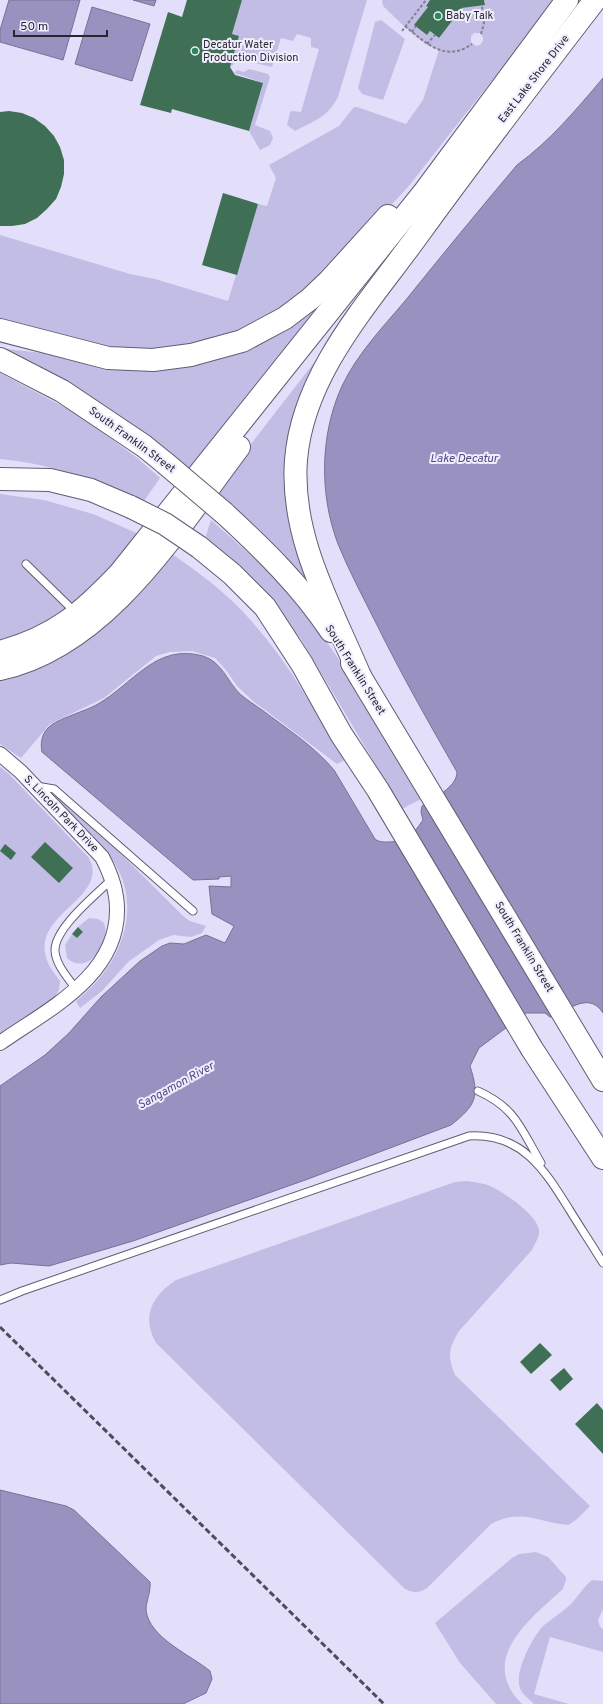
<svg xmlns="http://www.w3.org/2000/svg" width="603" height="1704" font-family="Overpass,sans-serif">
	<rect width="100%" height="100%" fill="#e3dffa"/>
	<g fill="#c2bde4" fill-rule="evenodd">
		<path d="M242,0H367L338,97C328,117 314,121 295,131L287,125L290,112L292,111L301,112L319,49L311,47V38L297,34L293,41L281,38L272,67L251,62L248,56L241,55L235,58L233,65L230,67L239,36L232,34Z"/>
		<path d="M382,0H430L426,5L428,7L415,25L427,35L430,31L439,38L462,8L485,5L484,0H555L408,187L352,247L291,306L217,343L129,354L0,324V235L130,274L155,279L228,301L258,204L267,206L276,178L269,165L339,126L354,107H357L406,124L423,100L439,50C420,44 398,20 383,6ZM474,33H480L483,37V41L480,45L476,46L471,42V36Z"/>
		<path d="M381,20L405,39L383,100L362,94L358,88L375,22Z"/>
		<path d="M249,69L268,74L270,77L255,125L270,131L273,138L270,145L260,150L249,131L263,83L234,73L237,70L244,72Z"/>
		<path d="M339,282L192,474L0,352V348L41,353L98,366L139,370L182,368L228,357L261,343Z"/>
		<path d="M330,342L286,458L285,495L290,529L299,561L314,592L213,493Z"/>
		<path d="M0,373L77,414L136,457L160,478L144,501C99,482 50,463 0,459Z"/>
		<path d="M0,494L44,500L93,514L141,535L92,593L55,622L0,646Z"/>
		<path d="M211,520C236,542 262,564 284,589C341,652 381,726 423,798L402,809L301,639L270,603L205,539Z"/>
		<path d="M168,551C189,566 211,581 230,599C279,645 311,704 345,760L337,764L253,701L237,686L226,670L215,658L192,651L170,652L156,656L104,698L50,724L21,758L0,744V680L10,679L46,664Z"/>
		<path d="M0,767L8,773L89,858C110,898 33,913 46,957C48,966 55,974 60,981L59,990L53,1000L0,1035Z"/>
		<path d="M54,796L63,801L104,837L183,916L190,921L206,926L202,933L191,937L173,935L159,940L128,962L102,991L80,1008L76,1001C124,964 149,898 103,848C94,838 56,805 54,796Z"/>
		<path d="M89,918L98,919L104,923C112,943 87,977 67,958L65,945L72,934L77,938L83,932L78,927Z"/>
		<path d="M467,1181C474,1182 481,1183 488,1185C502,1191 537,1214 539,1230C540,1237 535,1243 532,1250L459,1331C449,1348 447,1356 455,1375L590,1506L576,1520L568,1525C537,1522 521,1508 491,1524L427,1588C419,1593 414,1593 405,1589L156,1343C141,1316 152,1296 176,1280L455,1182Z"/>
		<path d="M536,1552L548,1557L566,1577V1580L563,1589C530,1619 477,1659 522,1704H496L460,1663L435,1623L512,1558L519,1554Z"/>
		<path d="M592,1580L603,1581V1609L598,1620L600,1627L603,1629V1652L550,1637L534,1694L569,1704H534C530,1700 522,1694 520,1688C514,1672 532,1638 543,1626C551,1619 561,1613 570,1605C578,1597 583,1587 592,1580Z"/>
	</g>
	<g fill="#9992c0" stroke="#777295">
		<path d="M9,0H80L63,60L0,42V30Z"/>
		<path d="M133,0H156L154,6Z"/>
		<path d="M92,7L150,24L132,81L75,64Z"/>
		<path d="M603,78V1013C590,992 570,1008 554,1017H550L545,1013H526L479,1048L470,1066C480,1097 476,1105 451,1125L308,1179L133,1241L49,1266L11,1263L0,1265V1086L45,1055L69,1033L101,997L140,961L162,946L170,943L184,944L206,935L225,943L234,926L212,914L209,886L231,887V876L219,877V879L193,880L42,752C40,743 42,733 49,727C57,719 86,711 98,704C134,683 156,643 203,656C222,662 227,681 240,694C247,700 255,705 262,710C287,729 314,746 334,770L375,839C379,842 383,842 388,842C406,842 413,835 423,820L421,812L422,806C434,798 457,787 457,772C429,723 401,674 376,623C363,597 349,571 338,544C319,494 320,434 342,386C357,354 383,327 405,301C442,255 479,210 517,165C551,140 575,111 603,78Z"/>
		<path d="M0,1490L66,1506L74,1510L150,1582C151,1592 146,1601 146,1610C149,1638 191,1655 210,1671L212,1679L206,1693L183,1704H0Z"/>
	</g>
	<g fill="#3f6f55">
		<path d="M187,0H242L232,34L239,36L230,67L235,75L263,83L249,131L172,109L171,113L140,105L168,12L182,17Z"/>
		<path d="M430,0H484L485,5L462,8L439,38L430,31L427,35L414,25L428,7L426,6Z"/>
		<path d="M9,111L22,113L34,118L45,126L54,136L60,147L64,160V174L61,187L56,199L47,209L37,218L25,224L12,226H0V112Z"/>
		<path d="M223,193L258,204L237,275L202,265Z"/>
		<path d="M45,842L73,868L59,883L31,857Z"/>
		<path d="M5,844L16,853L11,860L0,851Z"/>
		<path d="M78,927L83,932L77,938L72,934Z"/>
		<path d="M540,1343L552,1355L531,1374L520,1362Z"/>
		<path d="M564,1368L573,1379L560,1391L550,1380Z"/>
		<path d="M597,1403L603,1410V1454L575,1424Z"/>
	</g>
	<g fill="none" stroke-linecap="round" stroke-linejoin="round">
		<g stroke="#605d73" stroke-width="9">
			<g id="lane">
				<path d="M26,564L75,612"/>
				<path d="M36,786L54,789L193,911"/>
				<path d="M76,989C68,978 56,965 55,951C54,928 97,894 112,879"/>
				<path d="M478,1091C516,1108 521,1129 541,1163"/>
				<path d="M0,1300L22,1291L469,1136C522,1133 544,1169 569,1209C580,1227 592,1245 603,1263"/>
			</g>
		</g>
		<g stroke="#605d73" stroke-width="16">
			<path id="street" d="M0,754L21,772L102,857C111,874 117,890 117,909C118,976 47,1010 0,1043"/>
		</g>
		<g stroke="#605d73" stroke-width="24">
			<g id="primary">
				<path d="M0,330L108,358L153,360L191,355L242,341L285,318L310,299L329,281L388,216"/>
				<path d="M0,359L62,391L144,446L165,463"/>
				<path d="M0,479L50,480L91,490L131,507"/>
				<path d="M224,513C264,550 301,586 331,631"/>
				<path d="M199,547L232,574L265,607L302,664L341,734L378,790L532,1049L603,1158"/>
				<path d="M0,652C55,637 82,613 120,573L425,191L567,0"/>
				<path d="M352,663L603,1080"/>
				<path d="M0,669C107,646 177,529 239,447"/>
				<path d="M360,676C331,607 290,537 296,460C303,373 369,303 418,235C475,156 535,78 595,0"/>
			</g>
		</g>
		<g stroke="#828092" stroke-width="2" stroke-dasharray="3 2" stroke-linecap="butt">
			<path d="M405,26C426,43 445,63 472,44"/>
			<path d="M402,31L426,0"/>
			<path d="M412,32L416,26"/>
			<path d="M481,34L484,23L482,6"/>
			<path d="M427,44L435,35"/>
		</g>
		<use href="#lane" stroke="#fff" stroke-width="7"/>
		<use href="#street" stroke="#fff" stroke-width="14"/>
		<use href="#primary" stroke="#fff" stroke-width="22"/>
		<path stroke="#4e4c59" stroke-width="3" stroke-dasharray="6 3" stroke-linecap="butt" d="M0,1327L384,1704"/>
		<g stroke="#605d73" stroke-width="24" stroke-linecap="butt">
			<g id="primary-bridge">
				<path d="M165,463L224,513"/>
				<path d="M131,507L165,524L199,547"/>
			</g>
		</g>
		<use href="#primary-bridge" stroke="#fff" stroke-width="22"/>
	</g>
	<g fill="#2c875c" stroke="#f0eefe" stroke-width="1.5">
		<circle cx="438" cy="16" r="4"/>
		<circle cx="195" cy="51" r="4"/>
	</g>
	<g text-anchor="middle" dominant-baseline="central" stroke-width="4" stroke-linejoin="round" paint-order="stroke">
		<g font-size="11" fill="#282730" stroke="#f0eefe" text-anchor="start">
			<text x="446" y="16">Baby Talk</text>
			<text x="203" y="45">Decatur Water<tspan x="203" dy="13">Production Division</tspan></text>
		</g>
		<g font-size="11" fill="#282730" stroke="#f0eefe">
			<text transform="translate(534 79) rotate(-52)">East Lake Shore Drive</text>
			<text transform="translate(132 440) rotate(36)">South Franklin Street</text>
			<text transform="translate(355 670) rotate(58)">South Franklin Street</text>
			<text transform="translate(61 814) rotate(46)">S. Lincoln Park Drive</text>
			<text transform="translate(524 947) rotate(59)">South Franklin Street</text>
		</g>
		<g font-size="12" font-style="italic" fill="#534682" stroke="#f0eefe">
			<text x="464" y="459">Lake Decatur</text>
			<text transform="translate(176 1086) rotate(-29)">Sangamon River</text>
		</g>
	</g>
	<path d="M14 30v6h93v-6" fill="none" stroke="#282730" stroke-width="2"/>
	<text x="20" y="30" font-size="12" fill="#282730" stroke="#f0eefe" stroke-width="3" paint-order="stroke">50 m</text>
</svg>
